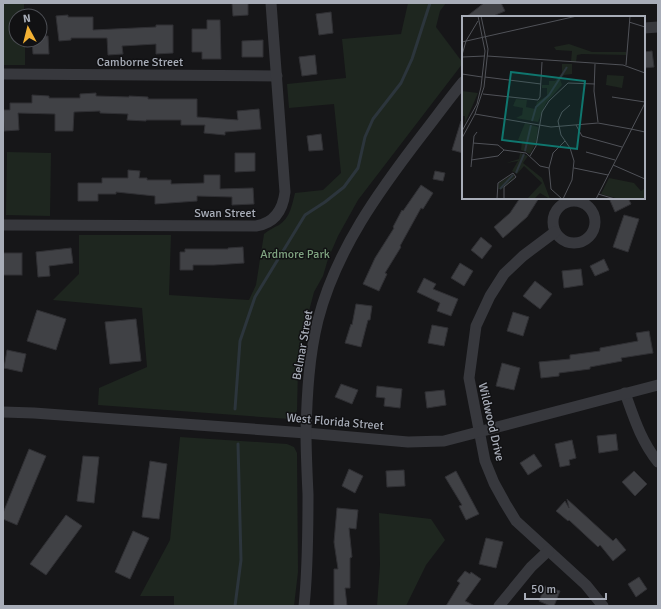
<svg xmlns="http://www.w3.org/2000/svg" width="661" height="609" font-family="Signika,sans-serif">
	<rect width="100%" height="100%" fill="#161618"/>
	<g fill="#1e261f">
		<path d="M3,3H24V16H16V40H25V65H3Z"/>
		<path d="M408,3H446L440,11L436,27L463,63L358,200L338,236L328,259L323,276L314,292L304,330L298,369L297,410L295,416L290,419L98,405L99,388L147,367L142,308L53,300L79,274V235H171L169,295L249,300L256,285L264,234C269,230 273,228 279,225C290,218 292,205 295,193L323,190L341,173L334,104L289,108L287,84L346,78L342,39L401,34Z"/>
		<path d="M7,152L51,153L50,216L6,215Z"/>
		<path d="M180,437L287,444L294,447L297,453L298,572L294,606H174V596H140L170,540Z"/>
		<path d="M379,513L431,519L445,540L426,565L406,606H377L380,565Z"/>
	</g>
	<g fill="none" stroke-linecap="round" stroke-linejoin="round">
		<g stroke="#2c353c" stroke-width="3">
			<path d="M235,409L240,341L255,297L305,215L325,202L344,187L358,168L365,137L373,119L401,83L412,59L430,3"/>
			<path d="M235,606L241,560L238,444"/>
		</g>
	</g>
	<g fill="#404145" stroke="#303034">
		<path d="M232,3H248V15L233,16Z"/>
		<path d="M484,3H501L505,11L491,17H466Z"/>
		<path d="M331,12L333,33L319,35L316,14Z"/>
		<path d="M68,15V17H93V30L156,27V25H173V53L156,54V44L122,46L123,54L108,55L107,38H71V40L59,41L56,16Z"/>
		<path d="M207,20H220L221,59H202V52H192V29H207Z"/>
		<path d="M40,36H48L49,54H33L32,40H40Z"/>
		<path d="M263,40V57H242V41Z"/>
		<path d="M652,51L654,67L644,68V52Z"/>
		<path d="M315,55L317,74L302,76L299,57Z"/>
		<path d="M96,93V96L129,97V96L148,97V99H197V117L238,120L237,111L259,109L261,129L225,132V135L204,133L205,125H181V120H146V121L127,120L128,114L100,113V111L74,112L73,131H55V114L18,113L19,130L4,131L3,110H10V103H32V95L49,96V98H80V94Z"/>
		<path d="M461,121H463V153L452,150Z"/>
		<path d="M321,134L323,150L309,151L307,136Z"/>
		<path d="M235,153H255V171L235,172Z"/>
		<path d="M128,170L140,171L139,178H147V180H171V184L204,183V175H220V189L253,188L254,204L232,205V197L197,196V201L155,204V196L116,192V194H98V201H78V183H102V178H128Z"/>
		<path d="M435,171L445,173L443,181L433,179Z"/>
		<path d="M421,185L433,193L423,209L421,208L400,246L401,247L385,273L387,274L379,291L363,284L375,258L394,228L393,227L402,210L403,211Z"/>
		<path d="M520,198H539L527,217L503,238L494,227L510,213Z"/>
		<path d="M609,198H628L631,204L615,212Z"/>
		<path d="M624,215L639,219L628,252L613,247Z"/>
		<path d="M481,237L492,246L482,259L471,250Z"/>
		<path d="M243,247L244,263L214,265H193V270H180V252H185V249H228V248Z"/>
		<path d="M71,248L73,263L49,266L50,276L38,277L36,252Z"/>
		<rect x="3" y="253" width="19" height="22"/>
		<path d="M604,259L609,270L595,276L590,266Z"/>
		<path d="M460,263L473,271L464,286L451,278Z"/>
		<path d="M581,269L583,285L564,288L562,271Z"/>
		<path d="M424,278L436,284L433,289L458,299L451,316L437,311L440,303L417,292Z"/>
		<path d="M535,281L552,294L540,309L523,296Z"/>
		<path d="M356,304L372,306L370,320H368L361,347L345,343L351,324L352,325Z"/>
		<path d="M37,310L66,319L56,350L27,341Z"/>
		<path d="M513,312L529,317L523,336L507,331Z"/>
		<path d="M136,319L141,361L110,364L105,322Z"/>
		<path d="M432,325L448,328L444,346L428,343Z"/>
		<path d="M649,331L653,353L621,358L622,361L590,367V369L559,373V376L541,378L539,362L570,359V355L600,351V348L638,341L636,333Z"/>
		<path d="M7,350L26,354L22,372L4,368Z"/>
		<path d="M502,363L520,368L514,390L496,386Z"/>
		<path d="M341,384L358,390L352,404L335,397Z"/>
		<path d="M377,386L402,389L400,408L384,406L385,398L376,397Z"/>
		<path d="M444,390L446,405L427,408L425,392Z"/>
		<path d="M616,434L618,450L599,453L597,436Z"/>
		<path d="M572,440L576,458L569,460L570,465L560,467L555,444Z"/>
		<path d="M29,449L46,456L17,525L3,519V513Z"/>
		<path d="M534,454L542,466L528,475L520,463Z"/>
		<path d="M83,456L99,457L94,503L77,501Z"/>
		<path d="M150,461L167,464L159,519L142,517Z"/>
		<path d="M349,469L363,476L355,493L342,486Z"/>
		<path d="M404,470L405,486L387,487L386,471Z"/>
		<path d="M456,471L479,514L466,520L459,506L462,505L445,477Z"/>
		<path d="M634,471L647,484L635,496L622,482Z"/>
		<path d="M567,499L613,541L616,538L626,550L613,561L600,545L598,547L569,520L568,521L556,511L565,501L569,508Z"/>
		<path d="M337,508L358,510L356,529L349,528L352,557L350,558V588H345L347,606H334V569H338L334,542Z"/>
		<path d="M66,515L82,526L46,575L30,564Z"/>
		<path d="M133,531L149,538L130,579L115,572Z"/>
		<path d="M486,538L503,542L496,568L479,564Z"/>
		<path d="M465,571L470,574L471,572L481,579L465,601L475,606H446L460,583L457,581Z"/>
		<path d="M639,577L647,589L636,597L628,584Z"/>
		<path d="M545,586L560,591L554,606H550L539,601Z"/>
	</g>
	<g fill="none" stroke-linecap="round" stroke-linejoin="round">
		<g stroke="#37383d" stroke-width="11">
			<path d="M644,28L658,27"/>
			<path d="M3,74L277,76"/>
			<circle cx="574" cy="222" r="21"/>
			<path d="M3,225L256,226C275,223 283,209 285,192L271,3"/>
			<path d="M555,232L523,256L504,274L490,296L476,326L469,378L485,461L494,483L505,503L516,521L586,585L603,606"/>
			<path d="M625,393C634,418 641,441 658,462"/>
			<path d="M3,412L34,413L129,420L306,433L408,442L444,441L658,385"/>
			<path d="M304,606C308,569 308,531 308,494C307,473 306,452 306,431C307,394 309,356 318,320C336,250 379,191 422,135C436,117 449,99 463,82"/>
			<path d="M499,606L531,567L548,551"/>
		</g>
	</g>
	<g text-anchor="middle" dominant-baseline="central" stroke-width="3" stroke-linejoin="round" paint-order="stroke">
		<g font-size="12" fill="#a8adb8" stroke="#111113">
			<text x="140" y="62">Camborne Street</text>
			<text x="225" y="213">Swan Street</text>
			<text transform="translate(303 345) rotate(-80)">Belmar Street</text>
			<text transform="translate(335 422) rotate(5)">West Florida Street</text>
			<text transform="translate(491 422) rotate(77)">Wildwood Drive</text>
		</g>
		<g font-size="12" fill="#7fa381" stroke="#111113">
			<text x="295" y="254">Ardmore Park</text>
		</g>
	</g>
	<g transform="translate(462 16)">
		<rect width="183" height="183" fill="#161618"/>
		<path d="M107,28L130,36H164V39L120,38L115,39L114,46H109L110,35L94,34L92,31ZM100,48H110V58L102,59L98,63L100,69L84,87L76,106L54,102L60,99L61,92L51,90L54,83L65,84L64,91L73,93L75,86L85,80V72H80V69H87V65H93L100,57ZM145,59L162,60L160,72L144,69ZM0,75L16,77L3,107V100H0ZM63,107L76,111L74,127L68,138L59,134L60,125L56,124ZM58,137L66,140L61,147L80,162L88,183L78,177L72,183H65L80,167L62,150L55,158L50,155L56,145L44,147L57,143ZM51,158L53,161L40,173H36L37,167ZM147,162L172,167L179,175L183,172V183H157L139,178Z" fill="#1e261f"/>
		<path fill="none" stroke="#2c353c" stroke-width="2" d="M70,105L74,91L87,79L105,51M63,135L69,109M54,157L62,138M38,173L51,159"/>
		<path fill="none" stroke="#505258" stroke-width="1" d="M167,6L183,11M0,26L115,0M0,39L4,25L16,5M25,40L161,49L183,57M0,41L23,40M133,48L132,75L136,106M164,49L168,0M0,58L20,61M23,61L79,68M21,78L76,84L78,81L80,46M150,81L183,86M13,98L89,111L136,107L169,113M114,109L120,120L160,131M169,113L183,116M0,115L15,88L19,71L23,35L16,0M0,122L13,98L22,71L26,33L19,0M11,127L36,129L42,134M42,134L64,137L78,150L87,152M124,136L153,144M68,140L74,130L80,96L87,85L106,67L133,68M9,144L36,140L42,134M151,149L183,163M9,151L12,120L15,116M112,152L146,159M136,178L153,183M35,183L36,167L51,157L54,161L42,171V183M100,183L89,173L87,152L91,137L103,125M101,183L110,164L112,145L108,132L99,119L96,105L100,96L108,89M134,183L183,87"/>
		<path fill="#0f766e" fill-opacity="0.15" stroke="#0f766e" stroke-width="2" d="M49,56L123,65L115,133L40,124Z"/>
		<rect width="183" height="183" fill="none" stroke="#a8adb8" stroke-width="2"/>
	</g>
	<rect width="661" height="609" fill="none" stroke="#a8adb8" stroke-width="8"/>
	<g transform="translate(28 28) rotate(353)"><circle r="19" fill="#111113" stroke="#4d4f55"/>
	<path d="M0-3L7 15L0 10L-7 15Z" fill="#f2b134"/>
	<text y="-6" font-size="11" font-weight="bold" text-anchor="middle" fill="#a8adb8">N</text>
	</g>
	<path d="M525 593v6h81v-6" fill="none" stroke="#a8adb8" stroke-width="2"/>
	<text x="531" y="593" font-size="12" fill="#a8adb8" stroke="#111113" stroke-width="3" paint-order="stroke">50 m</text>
</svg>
